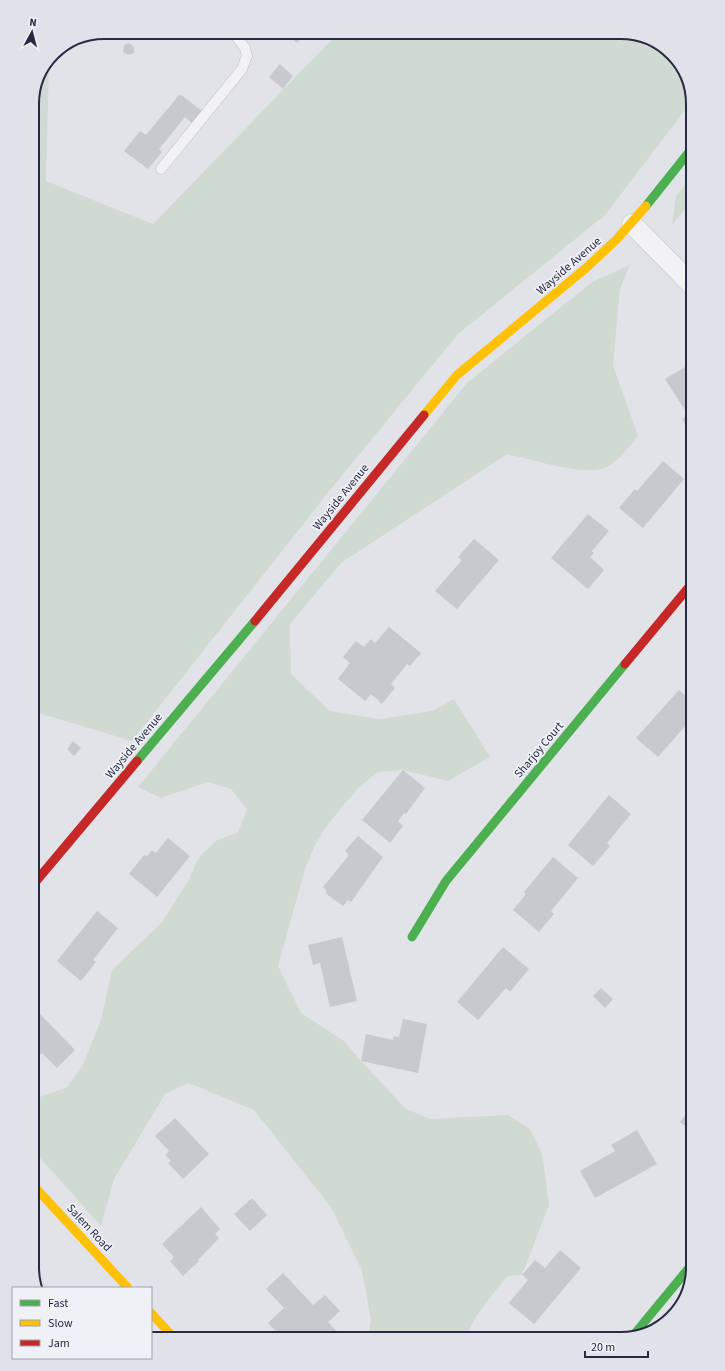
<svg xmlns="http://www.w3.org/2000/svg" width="725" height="1371" font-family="'Source Sans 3',sans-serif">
	<rect width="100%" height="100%" fill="#e2e3e8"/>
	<g fill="#cfdbd2">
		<path d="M339,32H626L661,44L687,76L692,101L605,215L458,334L331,489L132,741L32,711V99L49,63L46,181L153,224Z"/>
		<path d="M693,177V200L672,225L676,196Z"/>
		<path d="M630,265L620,289L613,365L638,436C628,448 617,464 602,469C581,475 530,459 507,454L341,563L290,624L291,674L330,711L380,719L432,711L454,699L490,757L448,781L403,770L378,772L359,787L328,824L315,845L305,869L278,966L301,1013L344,1041L361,1061L406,1109L431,1119L508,1115L530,1129L542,1153L549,1205L522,1275L507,1276L477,1315L464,1339H368L371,1320L362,1271L331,1207L254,1110L188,1083L165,1094L114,1179L101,1226L32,1149V1100L67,1087L82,1067L101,1020L112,970L162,922L188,881L199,857L216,841L238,832L247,809L231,789L208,782L161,798L138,787L467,383L592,282Z"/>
	</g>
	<g fill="#c8c9cf">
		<path d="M284,32H306L297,43Z"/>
		<path d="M129,43L134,47V53L128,55L123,52L124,45Z"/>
		<path d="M280,64L293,76L283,89L269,77Z"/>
		<path d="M180,94L202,111L192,123L185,117L159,149L162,152L148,169L124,151L140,131L146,135Z"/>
		<path d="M690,364L693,368V437L682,419L688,415L665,379Z"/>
		<path d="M663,461L684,479L643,528L619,508L635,489L637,491Z"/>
		<path d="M588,514L609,531L592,551L594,553L590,557L604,570L588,589L551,558Z"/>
		<path d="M474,539L499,560L457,609L435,591L462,560L458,557Z"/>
		<path d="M389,627L421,653L410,666L407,664L391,684L395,688L382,704L371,694L365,701L338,679L350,663L343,657L356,641L364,647L371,639L375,643Z"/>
		<path d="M679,690L693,702V722L689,726L687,724L658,757L636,738Z"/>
		<path d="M73,741L81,748L74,756L67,749Z"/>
		<path d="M403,770L425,788L406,814L404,813L398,821L403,826L390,843L362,820Z"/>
		<path d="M609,795L631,814L607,843L610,846L593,866L568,845Z"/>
		<path d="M358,836L383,857L351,902L348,900L343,906L325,893L327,891L323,887L349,855L345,851Z"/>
		<path d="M168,838L190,856L157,897L129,874L144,855L147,856L152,850L156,853Z"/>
		<path d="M553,857L578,878L551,911L554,914L539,932L513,910L526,894L524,892Z"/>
		<path d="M97,911L118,928L93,960L96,962L81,981L57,961Z"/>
		<path d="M342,937L357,1001L330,1007L320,963L313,965L308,945Z"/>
		<path d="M503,947L529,969L510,992L506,988L478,1020L457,1002Z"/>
		<path d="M601,988L613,999L605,1008L593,996Z"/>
		<path d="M39,1013L75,1050L57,1068L42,1053L37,1058L32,1053V1020Z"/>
		<path d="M403,1019L427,1024L418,1073L361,1061L366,1034L393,1040L394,1036L399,1037Z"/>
		<path d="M693,1106V1132L680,1122Z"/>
		<path d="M175,1118L209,1154L183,1179L168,1163L171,1161L165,1155L169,1151L155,1136Z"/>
		<path d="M637,1130L657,1164L595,1198L580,1171L615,1151L611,1145Z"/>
		<path d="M252,1198L267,1215L250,1231L234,1214Z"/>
		<path d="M201,1207L220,1229L215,1234L219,1238L198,1260L199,1261L183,1276L170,1261L174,1257L162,1244Z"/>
		<path d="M560,1250L581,1268L534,1324L509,1303L528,1280L522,1275L535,1260L545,1268Z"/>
		<path d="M283,1273L313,1305L325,1295L340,1311L328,1322L344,1339H283L268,1323L284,1308L266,1289Z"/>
	</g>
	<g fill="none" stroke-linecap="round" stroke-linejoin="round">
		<g stroke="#c0c1c6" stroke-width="11">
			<path id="lane" d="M161,169L242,69L247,56L245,48L233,32"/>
		</g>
		<g stroke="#c0c1c6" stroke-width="21">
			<path id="street" d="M632,224L693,286"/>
		</g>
		<use href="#lane" stroke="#f2f2f4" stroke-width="10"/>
		<use href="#street" stroke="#f2f2f4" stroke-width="20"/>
		<g stroke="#4caf50" stroke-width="9">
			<path d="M646,206L693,147"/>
			<path d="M137,761L255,621"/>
			<path d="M412,937L446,881L625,664"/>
			<path d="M632,1337L693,1263"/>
		</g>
		<g stroke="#ffc107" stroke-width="9">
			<path d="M424,415L457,375L586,268L616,240L646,206"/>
			<path d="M32,1184L128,1288"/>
			<path d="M151,1313L175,1339"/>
		</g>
		<g stroke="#c62828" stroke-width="9">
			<path d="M255,621L424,415"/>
			<path d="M625,664L693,582"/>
			<path d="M32,886L137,761"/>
		</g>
	</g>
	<g text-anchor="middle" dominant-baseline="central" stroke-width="3.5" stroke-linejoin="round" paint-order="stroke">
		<g font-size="12" fill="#272a43" stroke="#f0f1f7">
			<text transform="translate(569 266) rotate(-41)">Wayside Avenue</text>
			<text transform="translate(341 497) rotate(-51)">Wayside Avenue</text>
			<text transform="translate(134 746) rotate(-50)">Wayside Avenue</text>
			<text transform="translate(539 750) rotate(-50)">Sharjoy Court</text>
			<text transform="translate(89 1228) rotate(47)">Salem Road</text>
		</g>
	</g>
	<path d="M0 0H725V1371H0ZM104 39H621A65 65 0 0 1 686 104V1267A65 65 0 0 1 621 1332H104A65 65 0 0 1 39 1267V104A65 65 0 0 1 104 39Z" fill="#e0e1e9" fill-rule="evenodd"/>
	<path fill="none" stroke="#272a43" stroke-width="2" d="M104 39H621A65 65 0 0 1 686 104V1267A65 65 0 0 1 621 1332H104A65 65 0 0 1 39 1267V104A65 65 0 0 1 104 39Z"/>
	<rect x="12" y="1287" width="140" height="72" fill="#f0f1f7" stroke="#a0a1af"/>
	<rect x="20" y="1300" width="20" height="6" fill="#4caf50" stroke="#a0a1af"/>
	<text x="48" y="1307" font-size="12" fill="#272a43">Fast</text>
	<rect x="20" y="1320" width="20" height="6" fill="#ffc107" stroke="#a0a1af"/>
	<text x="48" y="1327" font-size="12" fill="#272a43">Slow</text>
	<rect x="20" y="1340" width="20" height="6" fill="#c62828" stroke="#a0a1af"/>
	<text x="48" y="1347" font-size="12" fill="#272a43">Jam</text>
	<g transform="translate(32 32) rotate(7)" stroke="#f0f1f7" stroke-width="3" paint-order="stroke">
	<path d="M0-3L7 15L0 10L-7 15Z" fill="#272a43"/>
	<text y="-6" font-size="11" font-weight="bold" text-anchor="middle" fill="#272a43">N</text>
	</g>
	<path d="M585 1351v6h63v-6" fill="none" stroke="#272a43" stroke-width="2"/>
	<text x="591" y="1351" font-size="12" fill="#272a43" stroke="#f0f1f7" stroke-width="3" paint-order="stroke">20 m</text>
</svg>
